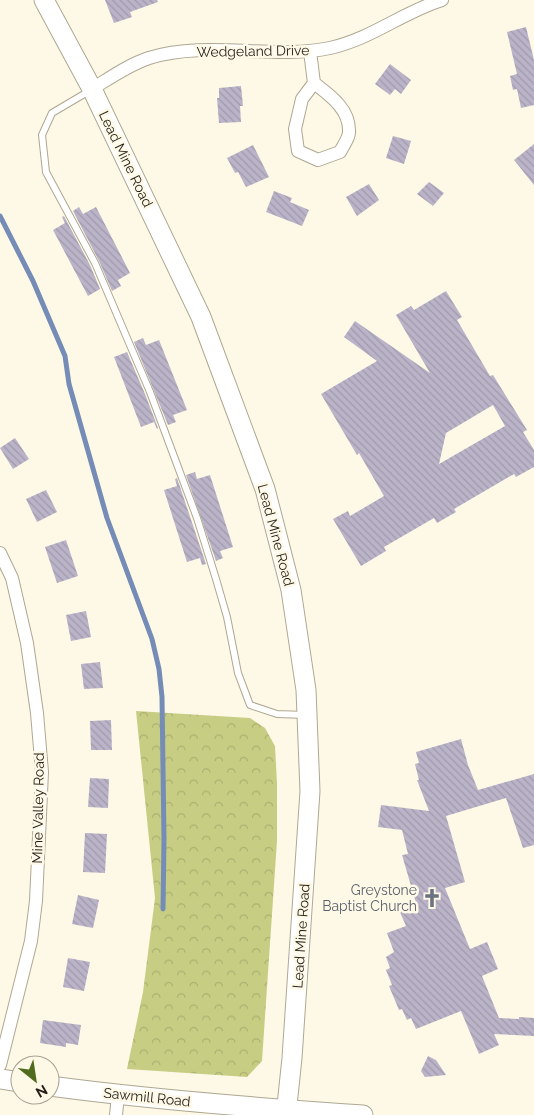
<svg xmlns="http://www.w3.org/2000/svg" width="534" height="1115" font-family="Raleway,sans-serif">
	<defs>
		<pattern id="forest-crowns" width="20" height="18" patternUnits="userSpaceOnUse" patternTransform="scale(1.25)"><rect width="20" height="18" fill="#c7ce83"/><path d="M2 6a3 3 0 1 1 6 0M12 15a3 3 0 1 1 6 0" fill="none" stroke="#abb070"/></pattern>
		<pattern id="building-back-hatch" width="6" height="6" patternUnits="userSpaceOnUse" patternTransform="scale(1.25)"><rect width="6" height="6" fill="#bbb4c9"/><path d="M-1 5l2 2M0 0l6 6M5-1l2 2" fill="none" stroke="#a09aac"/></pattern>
	</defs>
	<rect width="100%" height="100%" fill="#fef9e7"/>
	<path fill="url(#forest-crowns)" d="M136,711L250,718L265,728L275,746L277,783V841L262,1061L247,1077L127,1069L143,992L155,898Z"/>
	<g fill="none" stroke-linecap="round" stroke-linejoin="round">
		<path stroke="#758cb6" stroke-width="5" d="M0,216L33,281L65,356L69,384L107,518L152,639L159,669L162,697L164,839L163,909"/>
	</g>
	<g fill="url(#building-back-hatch)" fill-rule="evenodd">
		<path d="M105,0H157L158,2L130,12L132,17L114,23Z"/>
		<path d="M526,27L534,60V105L521,108L517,89L513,90L510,76L517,74L507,32Z"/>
		<path d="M390,64L411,80L401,94L395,89L390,95L375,84Z"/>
		<path d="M241,86L243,106H240L241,122L219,123L217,98H219V88Z"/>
		<path d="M393,136L411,141L404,164L386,158Z"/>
		<path d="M534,144V185L514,160Z"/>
		<path d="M253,145L269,177L246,187L238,172L235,173L227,158Z"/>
		<path d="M429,182L444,193L433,206L417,194Z"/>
		<path d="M369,184L379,200L357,216L346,197Z"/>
		<path d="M274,191L292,198L290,202L309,210L302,226L266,212Z"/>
		<path d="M79,207L83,214L96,207L130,273L118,280L121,286L112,291L99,261L73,211Z"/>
		<path d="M64,216L90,265L103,296L100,289L88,296L53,230L65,223L62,217Z"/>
		<path d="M446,291L462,317L457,320L490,376L493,375L527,430L523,432L534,450V467L516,477L514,474L454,509L456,512L437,523L434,518L384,547L386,551L361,566L333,519L348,511L350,516L384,496L359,453L357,455L321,394L377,361L344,337L355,321L430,373L396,315L411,306L414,310ZM493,405L505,426L439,464L446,433Z"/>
		<path d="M143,338L146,345L159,340L187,410L173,415L176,422L168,425L134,342Z"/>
		<path d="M124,345L145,394L158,428L157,429L154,422L141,427L114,357L127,352Z"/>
		<path d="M15,438L29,459L13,469L0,448Z"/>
		<path d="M195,472L197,479L210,475L233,547L220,551L223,558L216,561L186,475Z"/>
		<path d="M177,478L206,564L202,565L200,558L187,562L164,490L177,486L175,479Z"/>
		<path d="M46,490L57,512L37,522L26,499Z"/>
		<path d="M66,540L78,576L57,583L45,547Z"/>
		<path d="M86,611L91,637L71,641L66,615Z"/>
		<path d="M100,662L103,688L84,689L81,664Z"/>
		<path d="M111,720L112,750H91L90,721Z"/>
		<path d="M461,739L468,765L478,790L534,774V845L523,848L506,798L446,816L465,882L445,888L470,949L487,942L498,969L482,976L499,1018L519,1019V1017L534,1018V1036L494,1034L499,1045L479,1054L461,1011L416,1029L411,1018L407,1020L402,1009L399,1010L389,986L392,985L386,970L390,968L386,957L394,952L387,933L406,926L399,910L416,903L402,855L408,854L402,830L378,827L381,805L429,811L417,780H419L415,764L419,763L416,752Z"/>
		<path d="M90,778L109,779L108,808L88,807Z"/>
		<path d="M85,833L107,834L105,873L83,872Z"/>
		<path d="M78,895L99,900L93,928L72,924Z"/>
		<path d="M68,958L90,962L84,991L63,987Z"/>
		<path d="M43,1020L81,1025L78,1045L66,1043V1047L40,1043Z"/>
		<path d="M428,1056L436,1060L446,1075L425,1077L421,1071Z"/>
	</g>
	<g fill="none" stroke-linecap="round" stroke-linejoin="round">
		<g stroke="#aea792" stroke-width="8">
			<path id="lane" d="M91,90L52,113L42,135L46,172L95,263L150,392L197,518L216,579L227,617L238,673L250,705L277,714L306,715"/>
		</g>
		<g stroke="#aea792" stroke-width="14">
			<g id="street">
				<path d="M310,51L314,83L302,99L295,129L298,151L318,160L340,152C343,146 350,137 349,130C349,108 329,95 314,83"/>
				<path d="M92,89C110,78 128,65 149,58C208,40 271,60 330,48C371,39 403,12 442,0"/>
				<path d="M0,553L12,578L27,643L37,713L42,772L36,901L31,941L0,1065"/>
				<path d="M116,1115L118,1095"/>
			</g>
		</g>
		<g stroke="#aea792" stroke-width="21">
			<g id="secondary">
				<path d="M44,0L92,89L201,317L265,489L291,590L306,690L310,791L292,1058L286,1115"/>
				<path d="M0,1079L20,1082"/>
				<path d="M50,1086C154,1100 259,1108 363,1115"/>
			</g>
		</g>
		<use href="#lane" stroke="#fff" stroke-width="6"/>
		<use href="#street" stroke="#fff" stroke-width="12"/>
		<use href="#secondary" stroke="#fff" stroke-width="19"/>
	</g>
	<defs>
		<g id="church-bare" transform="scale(1.5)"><path d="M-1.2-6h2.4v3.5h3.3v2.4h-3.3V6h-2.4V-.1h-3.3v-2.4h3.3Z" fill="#6b7280" stroke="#fef9e7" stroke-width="2.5" paint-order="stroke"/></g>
	</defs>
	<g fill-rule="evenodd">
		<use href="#church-bare" x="432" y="898"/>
	</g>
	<g text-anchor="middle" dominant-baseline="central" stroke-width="5" stroke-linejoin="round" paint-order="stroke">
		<g font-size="14" fill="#211e16" stroke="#fef9e7">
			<text transform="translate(253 51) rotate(-1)">Wedgeland Drive</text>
			<text transform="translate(126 159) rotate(64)">Lead Mine Road</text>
			<text transform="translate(276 535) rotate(75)">Lead Mine Road</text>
			<text transform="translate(38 808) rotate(-89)">Mine Valley Road</text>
			<text transform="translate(301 936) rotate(-86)">Lead Mine Road</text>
			<text transform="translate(147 1097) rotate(6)">Sawmill Road</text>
		</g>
		<g font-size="14" fill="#5b616d" stroke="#fef9e7" text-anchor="end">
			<text x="417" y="890">Greystone<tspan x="417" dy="16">Baptist Church</tspan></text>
		</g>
	</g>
	<g transform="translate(35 1080) rotate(150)"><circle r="24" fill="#fef9e7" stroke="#a6a193"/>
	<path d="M0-4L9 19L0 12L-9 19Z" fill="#506b1d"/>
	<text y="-8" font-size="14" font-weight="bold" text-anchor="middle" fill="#211e16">N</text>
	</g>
</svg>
